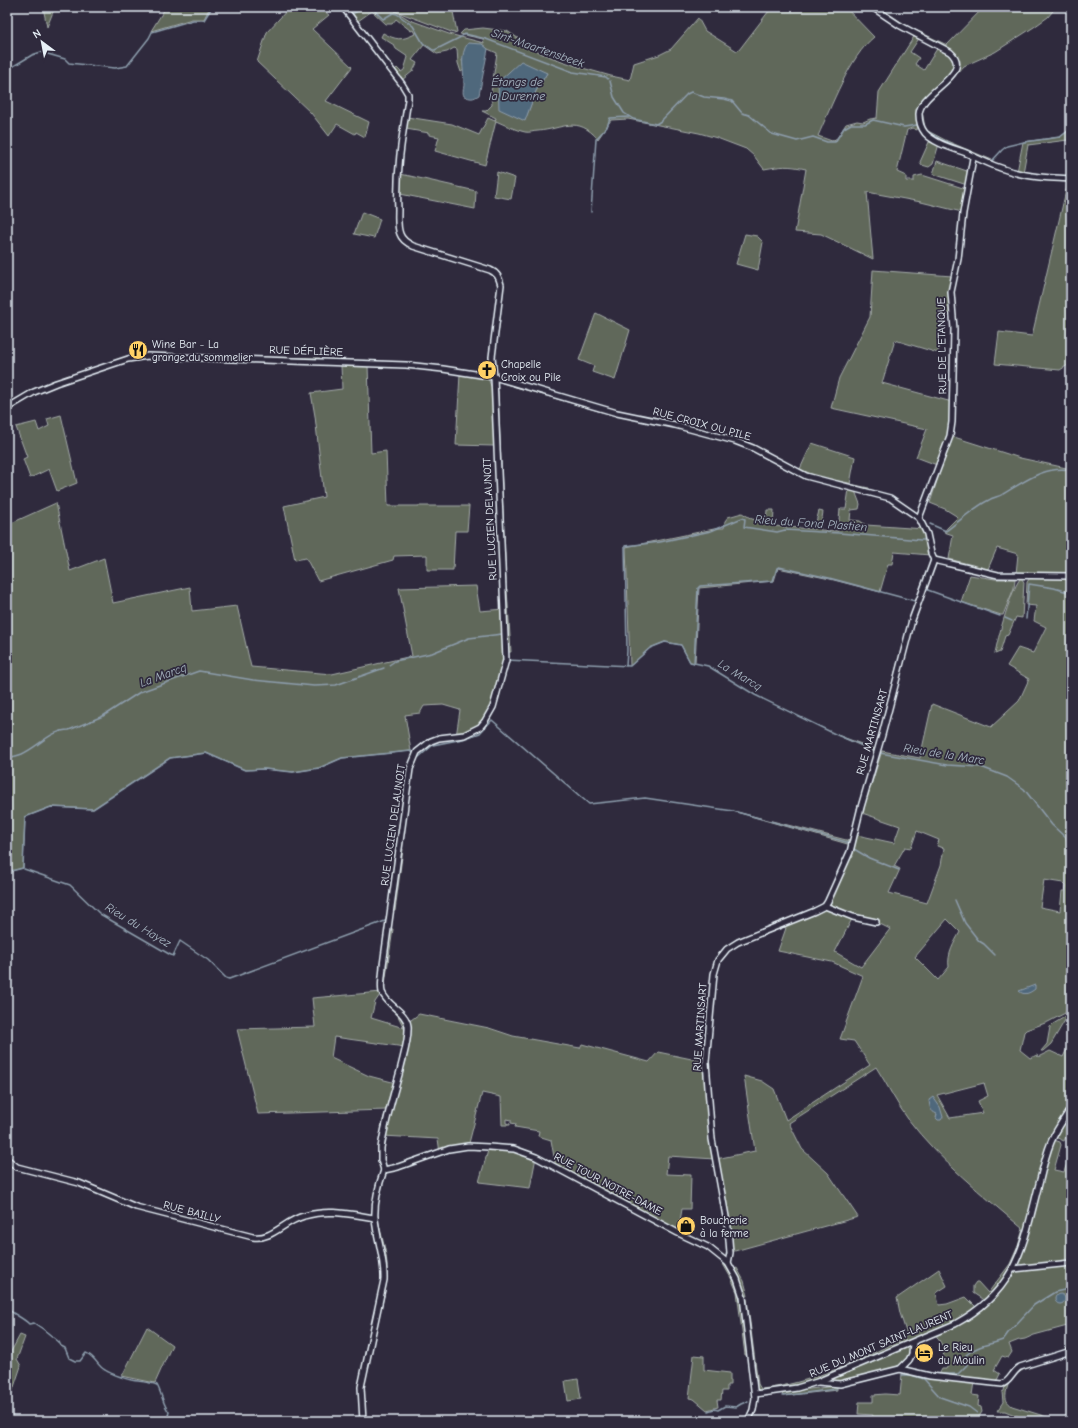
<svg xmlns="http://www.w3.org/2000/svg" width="1078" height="1428" font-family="'Comic Neue',sans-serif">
	<rect width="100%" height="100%" fill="#2f2a3d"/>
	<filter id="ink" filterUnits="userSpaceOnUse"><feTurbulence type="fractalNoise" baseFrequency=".025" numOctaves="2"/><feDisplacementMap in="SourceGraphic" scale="8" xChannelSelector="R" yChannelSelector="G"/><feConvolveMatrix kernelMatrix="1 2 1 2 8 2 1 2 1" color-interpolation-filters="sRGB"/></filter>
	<g filter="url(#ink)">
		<g fill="#61675a" stroke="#a4aca9" fill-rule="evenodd">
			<path d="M43,7H55L47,27Z"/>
			<path d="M166,7H210L204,19H192L151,31Z"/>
			<path d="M290,7H310L313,10L316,7H319L329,15L312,29L352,67L326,101L369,122L365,137L356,132L355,134L337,124L329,136L311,113L257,62L267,32Z"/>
			<path d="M364,7H452L457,32L454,33L395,11L410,20L449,34L484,43L483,39L460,34L464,30L483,28L507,31L542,54L579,67L611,76L630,80L634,63L659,55L671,49L698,18L705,31L737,51L739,50L772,7H845L874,37C850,56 831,107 818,136L832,141L837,138L846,124L857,121L863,122L870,119L877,118L879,92L915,35L920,37L910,52L919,58L915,64L924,70L938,47L953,57L954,69C951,73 948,77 944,81C937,89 924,94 919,105C916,112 919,121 917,130L912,128L907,130L897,172L906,176V181H914V177L922,175L966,189L962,212L921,202L867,192L873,259L821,234L795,232L806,169C787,165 782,166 764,169L754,156L746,149L717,138L699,133L628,119L611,120L598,139C577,115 563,129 538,131C534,131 529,133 525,132C515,130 505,125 496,121L485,165L435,151L439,137L429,135V133L406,129L404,137L407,117L452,124L479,135L488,118L495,121L496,118L482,111H486L492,105L491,93L497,53L488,49L482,44L462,60L464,70L461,72L458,63L457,49L454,48L447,52L437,54L424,45L412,60L417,63L413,71L402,80L395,70L397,68L401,72L404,70L408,57L396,49L394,45L381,37L383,33C396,40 401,41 415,34L413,30L411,31L396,19L392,24H386L372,11L358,21L352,13ZM547,73L536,91L525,120L498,82Z"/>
			<path d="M874,7H879L907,26L947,45L984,7H1056L1048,17L1034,27L995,52L964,66L950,82L927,100L925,103L922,111L925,128L926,130L947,141L992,160L990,163L933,138C927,133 923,129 921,121C920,117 919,111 921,106C927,92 967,76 957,58C951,47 914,32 902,26C892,20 883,14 874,7Z"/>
			<path d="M1071,128V142L1068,140L1028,145L1023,173L1017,172L1023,142L1060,137Z"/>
			<path d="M929,142L939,144L933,164L929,167L922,165L920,162Z"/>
			<path d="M937,161L970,172L967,185L933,174Z"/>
			<path d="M497,172L515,178L511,199L494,196Z"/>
			<path d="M400,174L410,176L476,191L475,209L400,194Z"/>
			<path d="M1070,180L1071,363L1060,370L995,364L999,332L1032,336L1068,182Z"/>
			<path d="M362,212L380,219L374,238L354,234Z"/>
			<path d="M745,234L757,236L763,242L758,270L736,264Z"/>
			<path d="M873,270L952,276L950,309L952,315H941L938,353L895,340L882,383L952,402L948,435H947L937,465L916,457L927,429L831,408L839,378L870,317Z"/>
			<path d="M596,313L630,330L615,380L592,372L594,366L579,360Z"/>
			<path d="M264,357L320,358V360L264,358Z"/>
			<path d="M341,365L368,366L371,453L386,451L388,506H469L467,531H455L453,570H427V555L394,556L393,560L318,581L306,558L295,560L284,506L324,497L315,416L311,393L342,389Z"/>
			<path d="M460,374L488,378L491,386H492L495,445L494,446L456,445Z"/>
			<path d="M502,382L602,411V412L502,383Z"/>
			<path d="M496,391H498L506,584H505Z"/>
			<path d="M61,415L77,483L57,491L49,469L30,478L23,459L27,457L16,427L36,422L39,431L49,426L47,419Z"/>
			<path d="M951,436L1020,458L1071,469V573L1016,574L1018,554L997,548L988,569L949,559L953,535L944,532L947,528L958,517L945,509L930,503Z"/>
			<path d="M812,443L855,457L850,484L869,488V490L849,485V483L818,477L800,469Z"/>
			<path d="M849,489L855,491L860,504L859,509L851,510L850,520L860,521L866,525L925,529L930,555L894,552L892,564H888L880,592L830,579L778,568L774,581L699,588L695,663L690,662L681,645L665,642L650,648L630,666L626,547L719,528H724L725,521L728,517L742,513L752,519L766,522L767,510H774L773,526L814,529L819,511L823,512L820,530L838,531L840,509H846Z"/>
			<path d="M56,503L70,571L104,558L113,603L190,587L192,611L237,606L251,667L332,674L412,656L399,588L476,586L480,611L504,609L506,660L497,695L480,727L456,737L460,710L443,705L424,706L420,713L405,715L411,751L342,758L319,768L293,772L264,769L245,770L206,753L170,758L93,809L51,807L25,817L23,868L7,872V525Z"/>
			<path d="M970,575L995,579H1015L1014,588L1003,615H1001L961,602Z"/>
			<path d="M1021,578L1024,582L1022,618L1016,617L1008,635L1005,636L1000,652L995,654C997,640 1012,586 1021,578Z"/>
			<path d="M1030,578H1071V1010L1048,1022L1026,1030L1024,1032L1020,1050L1030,1058L1037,1055L1038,1057L1050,1051L1063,1057L1067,1049L1071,1051V1105L1059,1122L1028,1217L1018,1253L1006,1276L985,1301L973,1293V1286L976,1282H978L988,1293L1010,1264L1018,1246L1023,1229C983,1195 940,1161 908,1119C896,1103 887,1084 876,1067L789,1123L802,1149L828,1173L858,1217L731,1252L715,1159L668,1156L666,1174L691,1175L690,1209H682L678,1233L556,1168L551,1140L538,1136L539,1131L515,1127L516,1124L511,1123V1120L506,1119V1123L510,1124V1125H502L501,1097L482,1093L469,1143L488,1144V1145L440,1153L438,1139L383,1136V1127H381L386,1110L258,1114L237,1029L315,1027L312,998L382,992L375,1002L371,1018L404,1028L398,1016L392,1009L393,1008C399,1014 404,1020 406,1029L407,1023L419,1014L489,1028L513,1036L580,1048L582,1044L649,1062L658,1052L706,1062L716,1159L755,1151L744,1076L762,1081L774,1089L786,1120L870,1065L854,1041L840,1039L863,976L832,962L778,951L786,928L780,925L825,906L851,855L853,856L852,858L853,857L852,852L857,835L894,843L900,826L862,813L882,751L920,758L932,704L991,727L1019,701L1029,679L1007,666L1018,648L1033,653L1046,627L1034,621L1036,606L1026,605L1027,582ZM917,831L939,840L937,846L944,848L941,865L927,903L889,893L900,869L894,866L905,847L911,848ZM1044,880L1063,883L1066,886L1065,891H1062L1060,911L1040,907ZM853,917L876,922L890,929L861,967L835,952ZM947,919L960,932C954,943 947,954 949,967L938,980L915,957ZM334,1037L405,1047L396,1083L369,1076L331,1058ZM984,1083L988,1096L978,1101L983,1113L950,1118L937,1095Z"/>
			<path d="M505,589H507L511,652H508Z"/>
			<path d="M898,661H900L883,727L858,809H857L875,752L837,735L875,749Z"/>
			<path d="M733,811L850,841L853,826H855L851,845Z"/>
			<path d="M399,824L401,825L389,910L388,909Z"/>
			<path d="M401,849H403L395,911H393Z"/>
			<path d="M390,929H393L385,984L384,983Z"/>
			<path d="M1068,1015L1051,1044L1043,1051H1041L1047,1044L1050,1027L1053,1024Z"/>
			<path d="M1071,1111V1136L1067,1135L1064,1141L1055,1137Z"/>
			<path d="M1054,1140L1060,1142L1061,1145L1054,1170L1064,1172L1068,1160H1071V1325L1034,1335L1025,1339L1019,1340L1009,1344L1012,1352L1008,1358L1002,1356L994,1370L1000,1374L996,1382H974L972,1395L979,1396L978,1406L981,1407L982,1412L976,1421H872L873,1415L858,1414L859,1402H873V1395L885,1394L900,1395L902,1374L938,1375L941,1369H946L949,1364L944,1363L943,1347L936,1335L955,1327L983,1308L999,1292L1016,1269L1027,1239L1050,1151Z"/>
			<path d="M489,1147L503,1148L536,1157L530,1188L479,1182Z"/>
			<path d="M377,1219H378C381,1236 388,1254 387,1271C387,1289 381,1308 376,1325L384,1287Z"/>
			<path d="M723,1264H725C744,1290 744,1324 748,1355H745L737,1292L731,1278Z"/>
			<path d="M737,1268L744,1281L748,1296H745L740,1281L734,1269Z"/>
			<path d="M939,1269L947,1286L936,1293L939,1305L947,1304L966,1297L977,1308L960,1319L825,1377L796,1386L761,1391L756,1388L745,1299H747L758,1384L761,1389C811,1384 858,1360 903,1339L907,1335L900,1313L897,1298Z"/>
			<path d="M147,1327L172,1345L155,1383L122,1376Z"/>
			<path d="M20,1335L25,1337L17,1359L21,1366L8,1405H7V1359Z"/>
			<path d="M913,1343V1349L905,1365L840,1384L817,1382Z"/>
			<path d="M694,1355L704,1356V1370L730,1373V1385H727V1391H722L721,1400H717L718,1407L707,1410L694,1399L689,1398Z"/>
			<path d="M1049,1360C1031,1366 1009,1371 1006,1393C1005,1400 1007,1402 1012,1406L1047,1417L1054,1421H1021L1022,1418L1005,1411H997L1003,1402L1002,1392L1004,1391L1005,1386L1020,1369Z"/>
			<path d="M578,1379L581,1399L568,1401L565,1381Z"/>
			<path d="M837,1386V1390L783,1396L782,1392Z"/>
		</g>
		<g fill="#50677b" stroke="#8d9ead">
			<path d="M468,43L482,44L488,49L479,95C473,99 471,99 464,96C462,92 464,88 464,84C464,69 459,55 468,43Z"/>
			<path d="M521,61L547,73L536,91L525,121L499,109L498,82Z"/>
			<path d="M1035,985V989C1030,993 1024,996 1019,991Z"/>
			<path d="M933,1097L940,1107L943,1117L941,1120H938L936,1118L937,1114C930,1111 930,1108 929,1100Z"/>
			<circle cx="1060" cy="1299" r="5"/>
		</g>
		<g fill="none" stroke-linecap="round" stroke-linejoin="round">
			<g stroke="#8d9ead" stroke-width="1.5">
				<path d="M346,7L352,14L365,7"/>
				<path d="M371,7L383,19L393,13L397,14L413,26L423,43L433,50H435L461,37"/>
				<path d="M462,36L465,34L486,39L573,72L606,77L608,79"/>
				<path d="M7,70L32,55L41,52L65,59L69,63L115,68L127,66L149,38L152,32L193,20H204L212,7"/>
				<path d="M610,81L614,97L624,113L633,119L656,124L661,121L687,94L691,92L704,97L724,99L732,101L742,113L749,115L772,134L797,141L813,137L827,142H835L844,128L851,124H865L873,120L904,127L917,125"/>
				<path d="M928,132L940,139L982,158"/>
				<path d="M991,162L1002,150L1007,146L1024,142L1060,137L1071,129"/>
				<path d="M591,212L596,139L607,127L610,118L629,117"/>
				<path d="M930,524L946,531C958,522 976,506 989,500C993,497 999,497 1003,494C1024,482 1045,465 1071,470"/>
				<path d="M925,589L1000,616"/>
				<path d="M1005,618L1012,621"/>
				<path d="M1026,619L1029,584L1054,588L1071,593"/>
				<path d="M507,660L630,666L650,648L665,642L681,645L690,662L708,666L755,695L837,735L875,751"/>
				<path d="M694,663L698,588L700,586L773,581L777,568L779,567L829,578L915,601"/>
				<path d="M389,665L395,661L432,653L469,638L502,634"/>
				<path d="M626,666L627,651L625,546L660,542L711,531L742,518L745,519L744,527L777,532L785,530L839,533L921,540H924L925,537"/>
				<path d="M880,753L947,765L981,767L1007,777L1024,789L1052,825L1066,838L1071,845"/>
				<path d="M419,757L433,745L463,739L480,733L492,720L589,804L645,798L733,811L850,843"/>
				<path d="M7,758C12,757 17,756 22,754C38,747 51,730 69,730L103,716L140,692L199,671L253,680L314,686L336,685L384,668"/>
				<path d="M854,849L869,858L899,870"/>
				<path d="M24,869L70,885L100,914L169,954L173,956L180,941L208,960L226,978L229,979L385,921"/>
				<path d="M7,872L23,868L25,817L51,807L93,809L170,758L206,753L245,770L264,769L293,772L319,768L342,758L411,751L413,753"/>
				<path d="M955,900L965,923L979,941L984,944L995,955"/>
				<path d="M7,1308C14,1315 22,1317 29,1324L34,1323L43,1329L59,1342L61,1346L65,1348L69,1358L75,1361H80L86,1353C95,1356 97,1366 105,1370C111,1374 131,1381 138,1381C146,1382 150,1382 157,1385C162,1394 163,1405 169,1412L168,1416L172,1421"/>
				<path d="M941,1374H958L967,1365L966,1355C977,1345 990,1345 1003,1340L1008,1333L1034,1305L1055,1292L1064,1290L1071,1285"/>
				<path d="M902,1375H911L924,1379L940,1397L969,1407L977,1413"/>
				<path d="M847,1379L873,1373"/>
				<path d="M782,1396L836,1389"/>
				<path d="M708,1411L714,1409L718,1410L725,1406L736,1407L741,1404L748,1401"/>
			</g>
			<g stroke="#e8f1f8" stroke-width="8">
				<g id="minor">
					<path d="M343,7L402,84L408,94V100C402,137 396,172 398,209C398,217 397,227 400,234C402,240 407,243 413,246L490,270C497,273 499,277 501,285L492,357L494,377L506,660L493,707L485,721L480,727L464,735L439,738L431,741L417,752L410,769L383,965C383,973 380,985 382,992C387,1006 406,1011 408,1026C409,1040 403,1057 400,1071C393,1096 385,1122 381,1148V1160L384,1170"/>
					<path d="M872,7L899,25L950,52C975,74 920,91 919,114C919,120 921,128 925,133C935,144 953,148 966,153C985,162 1004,171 1026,175C1040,178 1056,178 1071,179"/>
					<path d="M7,408L34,392L56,383L128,359L148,356L406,365L443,369L494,377L617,413L675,425L735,441L753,448L806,476L890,498L919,518L927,534L931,553L934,560"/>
					<path d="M919,518L950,436L952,422L954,329L951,292L958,259L963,213L973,158"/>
					<path d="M934,560L998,575L1071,576"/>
					<path d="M825,906L853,917L876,922"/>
					<path d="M7,1159L17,1167L79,1183L136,1207L253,1237C272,1240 284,1221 304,1216C329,1209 349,1214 375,1218"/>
					<path d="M384,1170L398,1167L449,1149L468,1146L489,1147L514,1149L536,1157L678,1233L708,1247L728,1263L737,1279L743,1297L755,1398L753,1410L748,1421"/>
					<path d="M728,1263L730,1253L728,1228L712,1139L706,1062L714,974L718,960L727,949L738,942L815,911L825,906L828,901L850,852L861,807L882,735L912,620L934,560"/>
					<path d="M1013,1269L1071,1263"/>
					<path d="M900,1369L930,1376L1002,1384C1010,1382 1012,1372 1020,1367L1071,1351"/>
					<path d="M818,1382L840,1384L900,1369L909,1360L912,1354L913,1343"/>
					<path d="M755,1394L797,1388L817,1382L955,1324C1019,1289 1023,1245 1040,1180C1043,1167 1046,1154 1051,1142C1056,1130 1064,1119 1071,1108"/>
					<path d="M363,1421L361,1387L384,1280C385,1259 377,1240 375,1219C374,1204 379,1184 384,1170"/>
				</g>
			</g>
			<use href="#minor" stroke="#2f2a3d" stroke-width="5"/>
		</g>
	</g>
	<defs>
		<g id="restaurant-disc" transform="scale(1)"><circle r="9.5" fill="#ffd166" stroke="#2f2a3d"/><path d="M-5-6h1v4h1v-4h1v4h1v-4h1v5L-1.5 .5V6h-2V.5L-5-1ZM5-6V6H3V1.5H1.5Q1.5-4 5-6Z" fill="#111"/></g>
		<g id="church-disc" transform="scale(1)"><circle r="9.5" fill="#ffd166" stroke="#2f2a3d"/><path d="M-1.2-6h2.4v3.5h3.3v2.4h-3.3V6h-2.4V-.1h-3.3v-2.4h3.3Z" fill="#111"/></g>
		<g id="shop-disc" transform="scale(1)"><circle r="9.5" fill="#ffd166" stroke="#2f2a3d"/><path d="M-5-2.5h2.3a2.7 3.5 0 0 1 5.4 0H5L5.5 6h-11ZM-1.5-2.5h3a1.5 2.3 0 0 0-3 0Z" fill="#111"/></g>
		<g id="hotel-disc" transform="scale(1)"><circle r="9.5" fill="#ffd166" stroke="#2f2a3d"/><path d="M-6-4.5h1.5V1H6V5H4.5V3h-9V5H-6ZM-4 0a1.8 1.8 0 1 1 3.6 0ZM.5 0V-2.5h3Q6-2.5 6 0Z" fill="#111"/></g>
	</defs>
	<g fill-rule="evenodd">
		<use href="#restaurant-disc" x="138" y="350"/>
		<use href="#church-disc" x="487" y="370"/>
		<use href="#shop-disc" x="686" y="1226"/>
		<use href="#hotel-disc" x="924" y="1353"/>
	</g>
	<g text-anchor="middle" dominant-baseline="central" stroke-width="3.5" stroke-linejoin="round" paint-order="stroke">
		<g font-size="11" fill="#e8f1f8" stroke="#2f2a3d" text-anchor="start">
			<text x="152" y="344">Wine Bar - La<tspan x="152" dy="13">grange du sommelier</tspan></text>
			<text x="501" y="364">Chapelle<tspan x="501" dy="13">Croix ou Pile</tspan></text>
			<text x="700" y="1220">Boucherie<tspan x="700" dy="13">à la ferme</tspan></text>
			<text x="938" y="1347">Le Rieu<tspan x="938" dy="13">du Moulin</tspan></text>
		</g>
		<g font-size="11" fill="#e8f1f8" stroke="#2f2a3d">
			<text transform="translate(942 346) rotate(-91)">RUE DE L'ETANQUE</text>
			<text transform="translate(306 351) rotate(2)">RUE DÉFLIÈRE</text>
			<text transform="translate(702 424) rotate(15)">RUE CROIX OU PILE</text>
			<text transform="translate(490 519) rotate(-93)">RUE LUCIEN DELAUNOIT</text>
			<text transform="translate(872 732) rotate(-74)">RUE MARTINSART</text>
			<text transform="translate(393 825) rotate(-82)">RUE LUCIEN DELAUNOIT</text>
			<text transform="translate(700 1027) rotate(-86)">RUE MARTINSART</text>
			<text transform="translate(608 1184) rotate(28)">RUE TOUR NOTRE-DAME</text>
			<text transform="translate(192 1212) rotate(15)">RUE BAILLY</text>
			<text transform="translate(881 1344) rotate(-23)">RUE DU MONT SAINT-LAURENT</text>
		</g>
		<g font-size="12" font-style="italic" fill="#abbac6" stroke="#2f2a3d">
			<text transform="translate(538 48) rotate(19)">Sint-Maartensbeek</text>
			<text x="517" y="82">Étangs de<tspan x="517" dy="14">la Durenne</tspan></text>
			<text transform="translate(811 523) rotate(4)">Rieu du Fond Plastien</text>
			<text transform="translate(163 675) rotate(-20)">La Marcq</text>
			<text transform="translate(740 675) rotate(31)">La Marcq</text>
			<text transform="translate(944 754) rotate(9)">Rieu de la Marc</text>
			<text transform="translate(138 925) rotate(31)">Rieu du Hayez</text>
		</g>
	</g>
	<rect width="1078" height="1428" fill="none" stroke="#2f2a3d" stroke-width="24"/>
	<rect x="12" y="12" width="1054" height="1404" fill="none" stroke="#e8f1f8" stroke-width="1.5" filter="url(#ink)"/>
	<g transform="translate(42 42) rotate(328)" stroke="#2f2a3d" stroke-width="3" paint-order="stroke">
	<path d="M0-3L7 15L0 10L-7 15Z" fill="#e8f1f8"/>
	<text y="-6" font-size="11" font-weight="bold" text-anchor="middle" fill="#e8f1f8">N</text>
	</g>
</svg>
